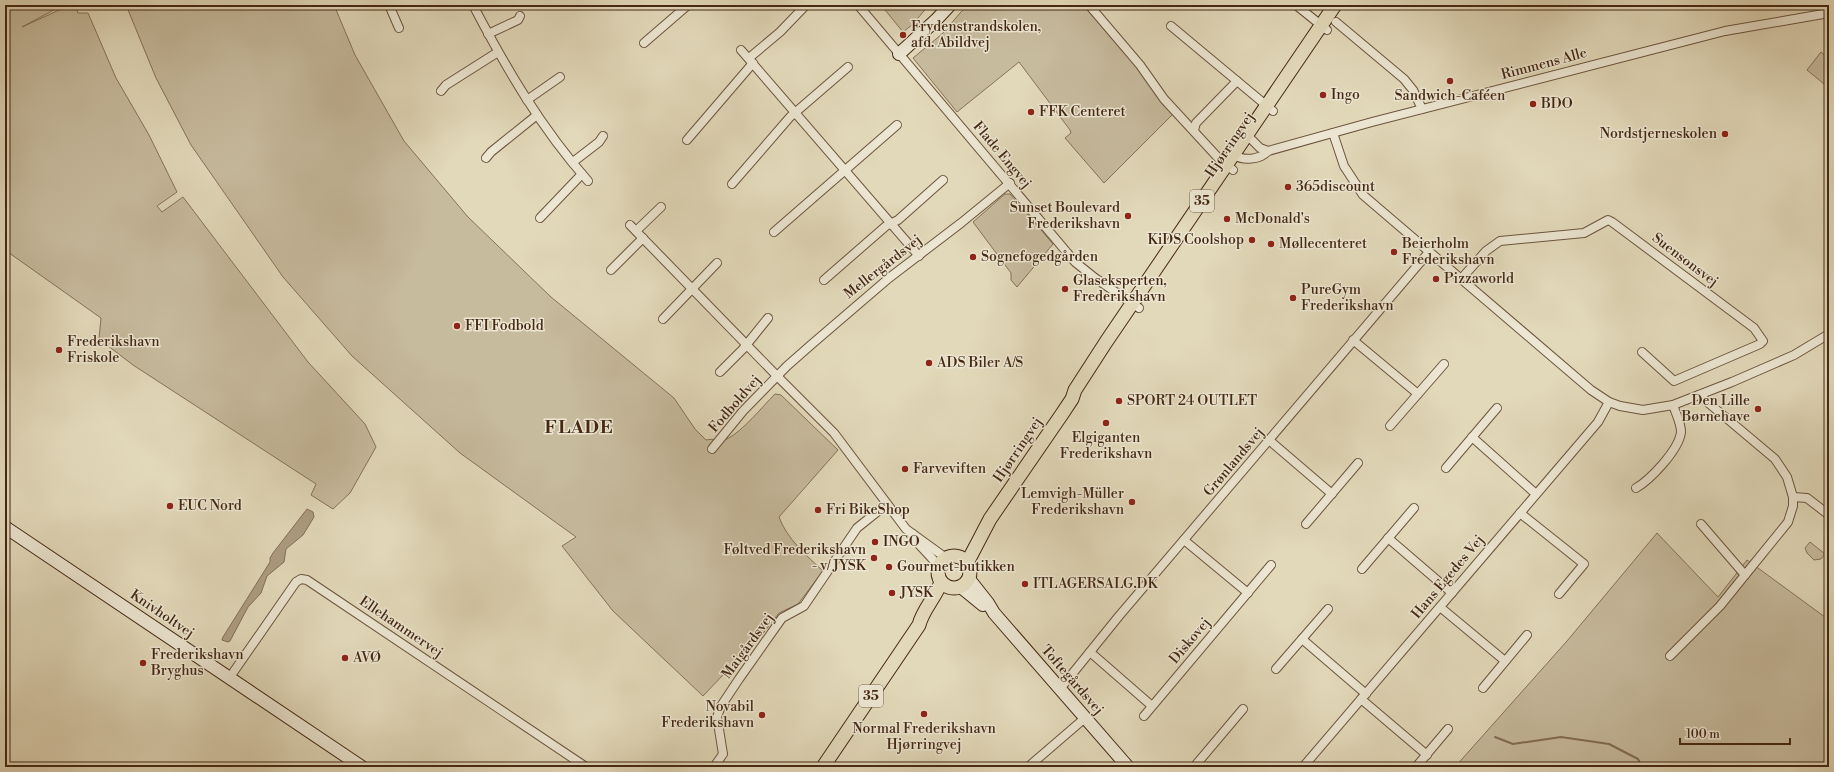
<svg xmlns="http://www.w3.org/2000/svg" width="1834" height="772" font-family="'Libre Bodoni',serif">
	<rect width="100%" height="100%" fill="#e2d9ba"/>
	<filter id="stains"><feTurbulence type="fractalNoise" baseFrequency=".005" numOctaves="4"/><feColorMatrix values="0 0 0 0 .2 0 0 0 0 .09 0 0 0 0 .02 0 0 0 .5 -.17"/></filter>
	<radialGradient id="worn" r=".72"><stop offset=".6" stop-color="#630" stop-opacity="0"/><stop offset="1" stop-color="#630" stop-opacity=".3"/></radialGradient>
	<g fill="#c7bb9e" stroke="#867259">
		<path d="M5,5H63L22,27L70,5H75L78,13H88L116,78L149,135L177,192L157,206L162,212L183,197L308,362L365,424L376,447L350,493L333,509L311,495L316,484L133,365L99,339L101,318L5,250Z"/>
		<path d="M126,5H334L355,55L404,141L468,217L551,297L674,398L695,429L706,440C712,438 721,441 727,439C744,430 761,408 775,394L781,395L838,450L779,517C787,539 806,555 823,571L798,604L779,613L765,631L703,696L613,611L562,546L576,537L460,453L352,356L283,277L191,145L156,78Z"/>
		<path d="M881,5H929L913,24L903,32Z"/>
		<path d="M967,5H1083L1138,68L1173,114L1104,183L1065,138L1071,133L1070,130L1019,62L957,112L913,58L942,34Z"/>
		<path d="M1821,52L1829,59V88L1807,70Z"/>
		<path d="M1005,194H1010L1053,244L1017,287L1011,280V273L973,222Z"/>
		<path d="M1657,533L1718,597L1747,560L1829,620V767H1455L1567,641Z"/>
		<path d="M1810,542L1825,554L1821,559L1814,560L1807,553L1805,548Z"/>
	</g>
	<path fill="#ad9d82" stroke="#836e56" d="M307,509L313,512L314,517L303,535L286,549L284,562L267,576L261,593L248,607L230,641L228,642L222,640L223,637C239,612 254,587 270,562V558L273,553Z"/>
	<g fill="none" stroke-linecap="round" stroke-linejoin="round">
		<path stroke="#836e56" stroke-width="2" d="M1495,737L1513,744L1561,737L1609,744L1638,759L1642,767"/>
		<g stroke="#6c543e" stroke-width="10">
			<g id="street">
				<path d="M389,5L399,28"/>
				<path d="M473,5C506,68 541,128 588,181"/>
				<path d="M858,5L1075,262L1095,278L1139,308"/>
				<path d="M1089,5L1140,65L1164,99L1222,162L1233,170"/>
				<path d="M1296,5L1327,30"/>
				<path d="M1336,22L1404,79L1413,90L1422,109"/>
				<path d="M1171,26L1273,111"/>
				<path d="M488,34L518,20L520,16"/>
				<path d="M644,43L688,5"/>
				<path d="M741,50L919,256"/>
				<path d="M749,58L780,32L806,5"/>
				<path d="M441,91L446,85L498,52"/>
				<path d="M527,100L560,77"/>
				<path d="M1194,130L1196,123L1237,81"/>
				<path d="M1333,133L1344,166L1363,195L1591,390L1609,402L1620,406L1643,410L1673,405L1732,382L1794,355L1829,334"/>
				<path d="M1247,135L1260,148L1268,151"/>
				<path d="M687,140L753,63"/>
				<path d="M1234,155C1243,161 1260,160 1268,151L1372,122L1725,31L1829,13"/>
				<path d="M486,158L491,152L537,115"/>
				<path d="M573,162L599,142L603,136"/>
				<path d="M732,184L790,117L848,67"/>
				<path d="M540,218L582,174"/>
				<path d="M630,225L777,376L834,433L906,529L946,558"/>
				<path d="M636,231L661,207"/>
				<path d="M774,232L897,125"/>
				<path d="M611,270L643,238"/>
				<path d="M1461,279L1486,251L1500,241L1584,233L1608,220L1612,222L1754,328L1763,341L1760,344L1674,381L1642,352"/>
				<path d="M824,280L886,226L898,220L943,180"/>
				<path d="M663,319L717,263"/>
				<path d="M1353,340L1418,394"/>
				<path d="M720,372L743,349L768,318"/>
				<path d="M1390,426L1444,364"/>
				<path d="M1472,437L1536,494"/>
				<path d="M1269,440L1332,494"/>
				<path d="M712,449L743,411L787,366L812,344L889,278L961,223L1010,183"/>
				<path d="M1446,468L1497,408"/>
				<path d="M1636,488C1650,480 1679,450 1681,432C1681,423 1676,414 1673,405"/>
				<path d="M1793,497L1807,498L1829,515"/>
				<path d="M1520,513L1584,564L1559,594"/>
				<path d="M1306,524L1358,463"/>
				<path d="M1701,524L1745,575"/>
				<path d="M913,534L915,540L939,566"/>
				<path d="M1388,538L1452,593"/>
				<path d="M1184,540L1248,593"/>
				<path d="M1362,569L1414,508"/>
				<path d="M1440,607L1505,661"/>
				<path d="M1302,639L1366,694"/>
				<path d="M1090,652L1152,706"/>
				<path d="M1670,656L1720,606L1745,575L1788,522L1793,506V497L1787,477L1775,459L1699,395"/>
				<path d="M1276,669L1328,609"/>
				<path d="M230,677L296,582L301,579L307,580L586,767"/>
				<path d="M1483,688L1527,635"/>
				<path d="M1060,689L1119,616L1429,252"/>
				<path d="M1361,699L1427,755"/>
				<path d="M1144,716L1271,565"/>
				<path d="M714,767L723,754L717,717L721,706L739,679L782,618L804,606L857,528L887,504"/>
				<path d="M1028,767L1085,718"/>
				<path d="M1194,767L1243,709"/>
				<path d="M1303,767L1598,422L1609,402"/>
				<path d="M1416,767L1448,729"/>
			</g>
		</g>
		<g stroke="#452814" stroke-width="14">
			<g id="secondary">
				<path d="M899,54L936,20L950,5"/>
				<path d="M5,527L362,767"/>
				<path d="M969,579L988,603L994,613L1128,767"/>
				<path d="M961,587L983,605"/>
			</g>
		</g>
		<g stroke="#452814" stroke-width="15">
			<g id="primary">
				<circle cx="954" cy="572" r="16"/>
				<path d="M967,563L990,519L1062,414L1072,399L1075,390L1106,342L1335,5"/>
				<path d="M823,767L919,625C923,609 936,597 941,582"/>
			</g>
		</g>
		<use href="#street" stroke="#ece6d2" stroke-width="8"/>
		<use href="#secondary" stroke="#ece6d2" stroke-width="12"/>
		<use href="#primary" stroke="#e2d9ba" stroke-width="13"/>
	</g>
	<g fill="#8f2418" stroke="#ece6d2" stroke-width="1.5">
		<circle cx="903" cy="35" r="4"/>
		<circle cx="1450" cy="81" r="4"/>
		<circle cx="1323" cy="95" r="4"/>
		<circle cx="1533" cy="104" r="4"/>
		<circle cx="1031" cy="112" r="4"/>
		<circle cx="1725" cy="134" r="4"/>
		<circle cx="1288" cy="187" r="4"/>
		<circle cx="1128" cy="216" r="4"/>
		<circle cx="1227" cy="219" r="4"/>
		<circle cx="1252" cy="240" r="4"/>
		<circle cx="1271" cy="244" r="4"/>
		<circle cx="1394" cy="252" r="4"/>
		<circle cx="973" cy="257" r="4"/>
		<circle cx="1436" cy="279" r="4"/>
		<circle cx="1065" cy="289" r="4"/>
		<circle cx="1293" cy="298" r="4"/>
		<circle cx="457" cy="326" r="4"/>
		<circle cx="59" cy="350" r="4"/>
		<circle cx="929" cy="363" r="4"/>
		<circle cx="1119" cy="401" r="4"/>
		<circle cx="1758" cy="409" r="4"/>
		<circle cx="1106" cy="423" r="4"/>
		<circle cx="905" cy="469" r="4"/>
		<circle cx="1132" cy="502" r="4"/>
		<circle cx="170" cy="506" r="4"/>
		<circle cx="818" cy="510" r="4"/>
		<circle cx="875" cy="542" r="4"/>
		<circle cx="874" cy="558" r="4"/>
		<circle cx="889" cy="567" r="4"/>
		<circle cx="1025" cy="584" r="4"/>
		<circle cx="892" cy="593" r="4"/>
		<circle cx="345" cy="658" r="4"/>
		<circle cx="143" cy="663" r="4"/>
		<circle cx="924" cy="714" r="4"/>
		<circle cx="762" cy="715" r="4"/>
	</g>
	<g text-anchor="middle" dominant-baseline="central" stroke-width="3" stroke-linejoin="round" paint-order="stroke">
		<g fill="#ece6d2" stroke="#77614d" stroke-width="1">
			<rect x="1190" y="190" width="24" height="22" rx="3"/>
			<rect x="859" y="685" width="24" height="22" rx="3"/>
		</g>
		<g font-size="13" font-weight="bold" fill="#452814">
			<text x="1202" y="201">35</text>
			<text x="871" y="696">35</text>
		</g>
		<g font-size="14" fill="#452814" stroke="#ece6d2" text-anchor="start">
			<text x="911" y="27">Frydenstrandskolen,<tspan x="911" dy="16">afd. Abildvej</tspan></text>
			<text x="1331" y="95">Ingo</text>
			<text x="1450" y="96" text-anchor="middle">Sandwich-Caféen</text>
			<text x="1541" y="104">BDO</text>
			<text x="1039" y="112">FFK Centeret</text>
			<text x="1717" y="134" text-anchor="end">Nordstjerneskolen</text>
			<text x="1296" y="187">365discount</text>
			<text x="1120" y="208" text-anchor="end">Sunset Boulevard<tspan x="1120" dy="16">Frederikshavn</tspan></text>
			<text x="1235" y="219">McDonald's</text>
			<text x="1244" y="240" text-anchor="end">KiDS Coolshop</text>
			<text x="1279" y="244">Møllecenteret</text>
			<text x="1402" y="244">Beierholm<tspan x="1402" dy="16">Frederikshavn</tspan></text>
			<text x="981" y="257">Sognefogedgården</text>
			<text x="1444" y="279">Pizzaworld</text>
			<text x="1073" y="281">Glaseksperten,<tspan x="1073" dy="16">Frederikshavn</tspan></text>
			<text x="1301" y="290">PureGym<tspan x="1301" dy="16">Frederikshavn</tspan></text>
			<text x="465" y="326">FFI Fodbold</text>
			<text x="67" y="342">Frederikshavn<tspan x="67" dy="16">Friskole</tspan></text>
			<text x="937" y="363">ADS Biler A/S</text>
			<text x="1127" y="401">SPORT 24 OUTLET</text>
			<text x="1750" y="401" text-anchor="end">Den Lille<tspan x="1750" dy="16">Børnehave</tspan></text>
			<text x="1106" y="438" text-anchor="middle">Elgiganten<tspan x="1106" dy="16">Frederikshavn</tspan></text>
			<text x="913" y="469">Farveviften</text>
			<text x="1124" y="494" text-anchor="end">Lemvigh-Müller<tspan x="1124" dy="16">Frederikshavn</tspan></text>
			<text x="178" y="506">EUC Nord</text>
			<text x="826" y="510">Fri BikeShop</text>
			<text x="883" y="542">INGO</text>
			<text x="866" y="550" text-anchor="end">Føltved Frederikshavn<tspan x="866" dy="16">- v/ JYSK</tspan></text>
			<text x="897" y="567">Gourmet-butikken</text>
			<text x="1033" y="584">ITLAGERSALG.DK</text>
			<text x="900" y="593">JYSK</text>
			<text x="151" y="655">Frederikshavn<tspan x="151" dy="16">Bryghus</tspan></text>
			<text x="353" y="658">AVØ</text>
			<text x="754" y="707" text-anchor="end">Novabil<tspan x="754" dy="16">Frederikshavn</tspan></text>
			<text x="924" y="729" text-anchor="middle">Normal Frederikshavn<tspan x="924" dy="16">Hjørringvej</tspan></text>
		</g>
		<g font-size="14" fill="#452814" stroke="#ece6d2">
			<text transform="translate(1544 64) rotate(-15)">Rimmens Alle</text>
			<text transform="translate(1230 145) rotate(-56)">Hjørringvej</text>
			<text transform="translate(1002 155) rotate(50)">Flade Engvej</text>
			<text transform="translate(1685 260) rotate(37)">Suensonsvej</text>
			<text transform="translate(883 267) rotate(-38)">Mellergårdsvej</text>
			<text transform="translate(735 404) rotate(-49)">Fodboldvej</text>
			<text transform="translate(1018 450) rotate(-56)">Hjørringvej</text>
			<text transform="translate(1234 462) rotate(-50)">Grønlandsvej</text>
			<text transform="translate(1448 577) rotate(-50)">Hans Egedes Vej</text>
			<text transform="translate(162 614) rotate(34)">Knivholtvej</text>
			<text transform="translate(401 627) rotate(34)">Ellehammervej</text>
			<text transform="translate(1190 641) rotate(-50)">Diskovej</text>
			<text transform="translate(748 646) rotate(-54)">Maigårdsvej</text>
			<text transform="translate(1072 680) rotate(49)">Toftegårdsvej</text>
		</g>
		<g font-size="18" font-weight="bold" letter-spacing="1" fill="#452814" stroke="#ece6d2">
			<text x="579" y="427">FLADE</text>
		</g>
	</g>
	<rect width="1834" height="772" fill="none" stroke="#e2d9ba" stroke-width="20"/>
	<rect x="6" y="6" width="1822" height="760" fill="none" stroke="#452814" stroke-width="2"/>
	<rect x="10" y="10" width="1814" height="752" fill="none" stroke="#452814"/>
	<path d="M1680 738v6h110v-6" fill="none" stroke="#452814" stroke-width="2"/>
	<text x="1686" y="738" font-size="12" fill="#452814" stroke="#ece6d2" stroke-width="3" paint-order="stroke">100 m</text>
	<rect width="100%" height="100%" filter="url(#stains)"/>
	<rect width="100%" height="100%" fill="url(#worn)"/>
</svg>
